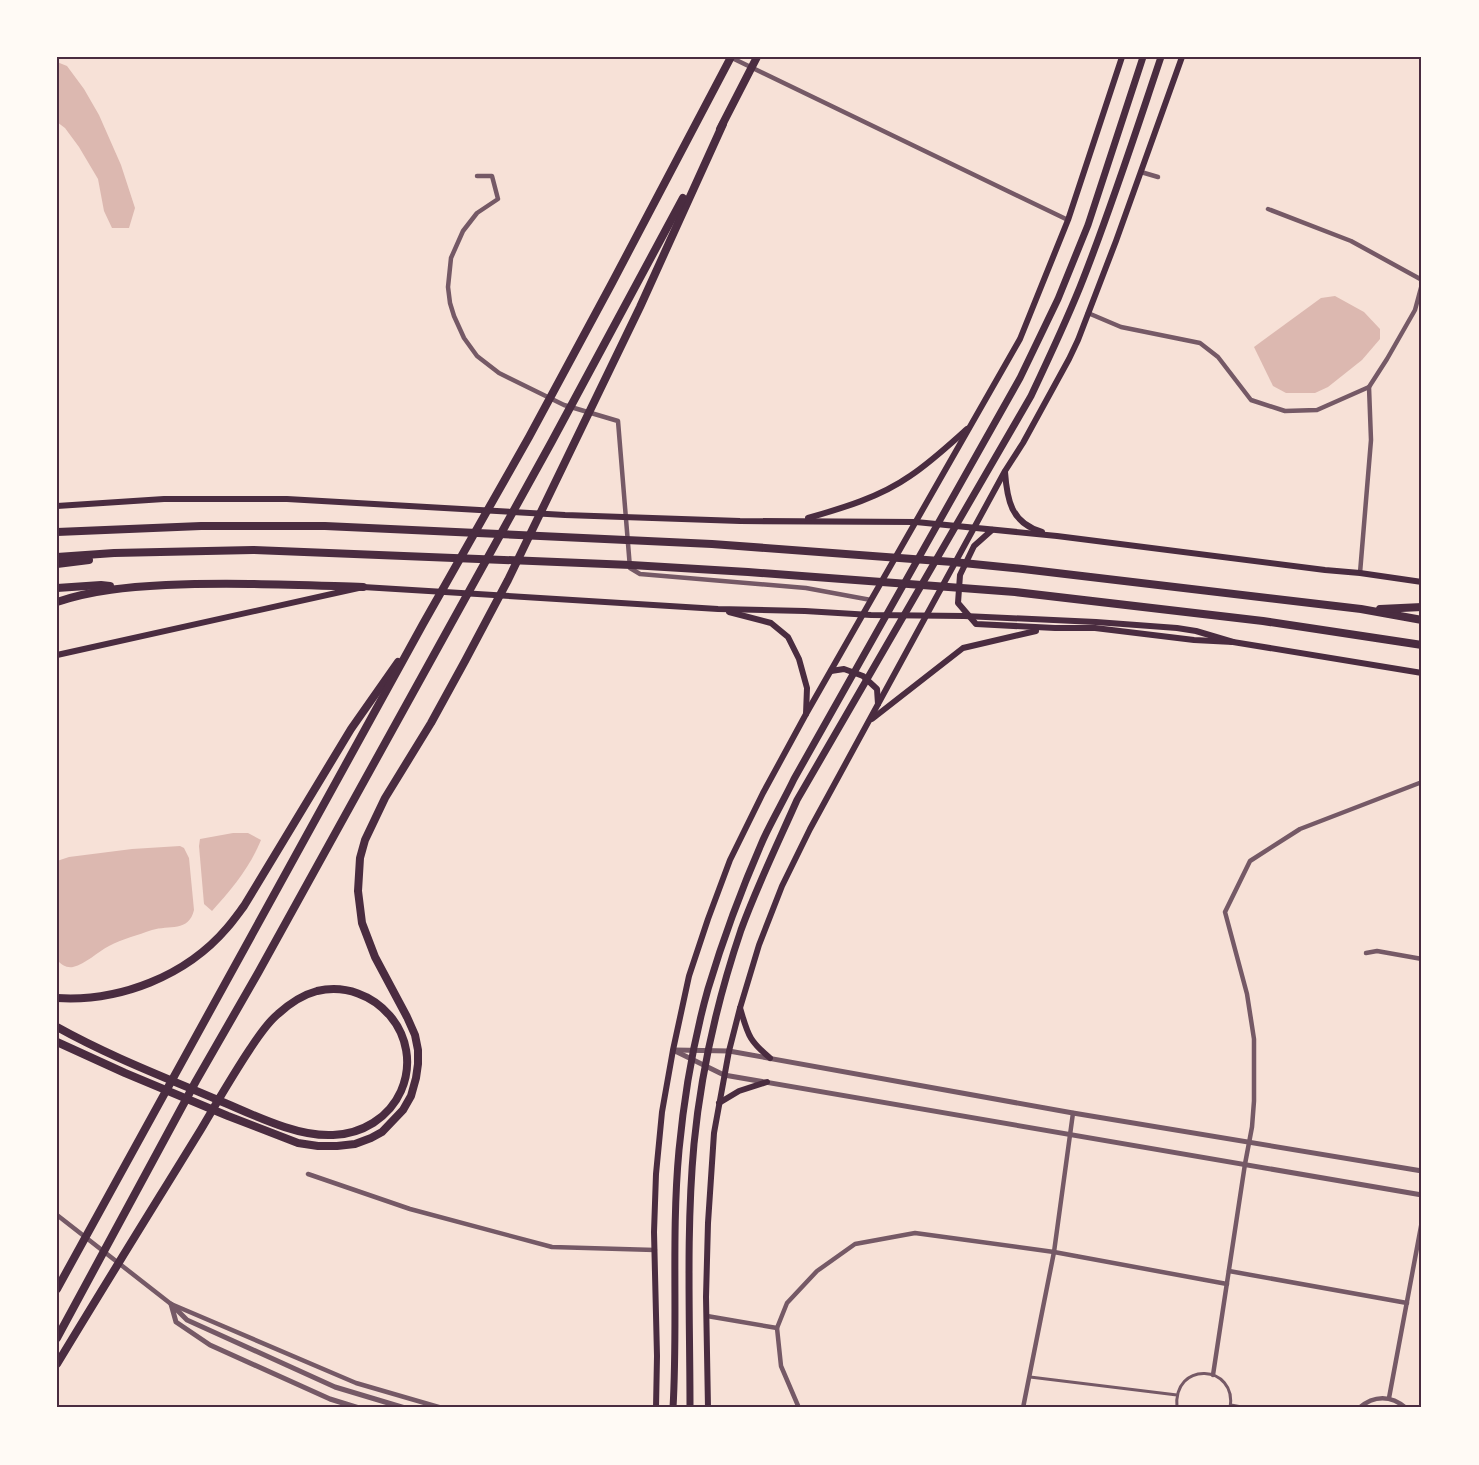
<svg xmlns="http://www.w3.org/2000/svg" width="1479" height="1465" font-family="'PT Sans',sans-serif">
	<rect width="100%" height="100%" fill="#f7e1d7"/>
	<g fill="#dcb8b0">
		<path d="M57,62L67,66L84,89L99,115L121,165L135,208L129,228H112L104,211L98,179L79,147L65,128L57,122Z"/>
		<path d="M1335,296L1364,312L1380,329V339L1362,360L1328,387L1315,393H1286L1273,386L1254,347L1321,298Z"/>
		<path d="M233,833H248L261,840C250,867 232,889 212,911L204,904L199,846L200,839Z"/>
		<path d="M180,846L184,848L189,858L194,910C189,932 169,925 152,930C138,935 122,939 109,946C97,952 86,964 73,967C66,968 62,965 57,960V861L69,857L132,849Z"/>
	</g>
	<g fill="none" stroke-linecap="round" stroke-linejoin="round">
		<g stroke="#755966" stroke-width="3">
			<path d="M1030,1377L1177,1395"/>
			<path d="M1231,1405L1247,1408"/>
			<path d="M1177,1408C1172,1360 1238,1364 1230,1408"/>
		</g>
		<g stroke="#755966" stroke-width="4.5">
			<path d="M730,57L1068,220"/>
			<path d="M1141,172L1158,177"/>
			<path d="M477,176H492L498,199L477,213L463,231L451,258L448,287L450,303L454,316L464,338L477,356L499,373L564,405L618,421L630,568L640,574L806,588L871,600"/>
			<path d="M1268,209L1351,241L1422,280"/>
			<path d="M1088,313L1121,327L1200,343L1218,357L1251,400L1285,411L1317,410L1369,387"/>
			<path d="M1360,573L1371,440L1369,387L1387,359L1415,310L1422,284"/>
			<path d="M1366,953L1377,951L1422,959"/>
			<path d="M308,1174L410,1209L552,1247L655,1250"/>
			<path d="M57,1215L171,1304L356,1383L442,1408"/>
			<path d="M1229,1271L1407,1303"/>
			<path d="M707,1316L777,1328"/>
			<path d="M1213,1375L1245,1164L1252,1127L1254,1101V1039L1247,994L1225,912L1250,861L1300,829L1422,782"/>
			<path d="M1389,1398L1422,1221"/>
			<path d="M799,1408L781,1366L777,1328L787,1303L817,1271L855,1244L915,1233L1054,1252L1227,1284"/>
			<path d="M1023,1408L1054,1252L1073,1113"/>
			<path d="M1359,1408C1374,1395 1391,1395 1406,1408"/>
		</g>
		<g stroke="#755966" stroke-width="5">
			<path d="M673,1050L724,1075L1422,1195"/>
			<path d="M675,1050L729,1051L1073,1113L1422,1171"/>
			<path d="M359,1408L330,1399L210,1345L176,1322L171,1304L187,1320L335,1387L405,1408"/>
		</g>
		<g stroke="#4a2c40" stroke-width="6">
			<path d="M1005,472C1007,500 1011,523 1042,532"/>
			<path d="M57,506L164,499H287L565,515L740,521L916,522L1057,536L1325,570L1360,573L1422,582"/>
			<path d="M808,518C843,508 880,497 910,476C931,462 949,445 967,429"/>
			<path d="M992,530L974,546L960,575L958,603L976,624L1055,628H1095L1194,640L1233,642L1422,673"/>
			<path d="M729,612L771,623L788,637L799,659L807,688L806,714"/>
			<path d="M57,655L363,587L718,609L805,611L871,615L964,616L1096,622L1177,628L1196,631L1233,642"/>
			<path d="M831,671L844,669L863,676L877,689L878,704"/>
			<path d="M872,719L963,648L1036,631"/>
			<path d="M740,1008C748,1034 748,1040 770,1058"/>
			<path d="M719,1103L739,1091L767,1082"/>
			<path d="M656,1408L657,1356L654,1232L656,1174L662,1112L673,1050L689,976L708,919L730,860L763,793L806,714L1020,339L1068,220L1122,57"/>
			<path d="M708,1408L706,1297L708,1223L714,1133L729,1051L740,1008L759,945L782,886L810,829L1005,471L1023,443L1069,359L1078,340L1116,241L1182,57"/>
		</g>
		<g stroke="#4a2c40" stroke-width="7">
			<path d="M673,1408C678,1322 671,1236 679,1150C684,1098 694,1039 708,989C723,939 742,888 763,840C772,820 784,800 794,779L1020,378L1058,299L1088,225L1143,57"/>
			<path d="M690,1408C690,1320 686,1231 694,1144C701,1072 718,998 741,930C757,886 778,843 797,800L1031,396C1048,360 1065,324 1080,287C1110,212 1135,134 1161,57"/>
		</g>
		<g stroke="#4a2c40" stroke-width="8">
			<path d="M720,129L757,57"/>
			<path d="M57,532L201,526H325L712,544L953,562L1023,569L1361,609L1422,620"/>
			<path d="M57,557L114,553L253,550L631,565L748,572L1015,592L1263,621L1422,645"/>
			<path d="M57,564L89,560"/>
			<path d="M57,588L101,585L110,586"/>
			<path d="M57,602C92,590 129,587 166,585C231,582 297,585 363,587"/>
			<path d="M1380,609L1422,607"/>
			<path d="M57,998C120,1002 186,976 227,928C233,921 238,914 244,906L351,729L398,662"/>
			<path d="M57,1027C109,1056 164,1077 218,1100C252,1114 296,1137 333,1135C362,1134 389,1118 401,1091C425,1036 375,978 317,991C302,995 289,1004 278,1014C267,1023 258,1037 250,1049C232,1076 216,1104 200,1131C152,1209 104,1286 57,1364"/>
			<path d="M57,1042L125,1073L228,1116L298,1143L318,1146H337L355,1144L371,1138L382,1132L403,1110L411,1096L416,1078L418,1064V1050L415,1035L407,1017L375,957L362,923L358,891L360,858L365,840L385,798L431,723L465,661L508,580L640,307L723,124"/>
			<path d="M57,1289L423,624L529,437L612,283L731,57"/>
			<path d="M57,1338L196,1081L258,973L551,443L683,198"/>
		</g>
	</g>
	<rect width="1479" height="1465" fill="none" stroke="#fffaf5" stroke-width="117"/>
	<rect x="58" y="58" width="1362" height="1348" fill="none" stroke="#4a2c40" stroke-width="2"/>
</svg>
